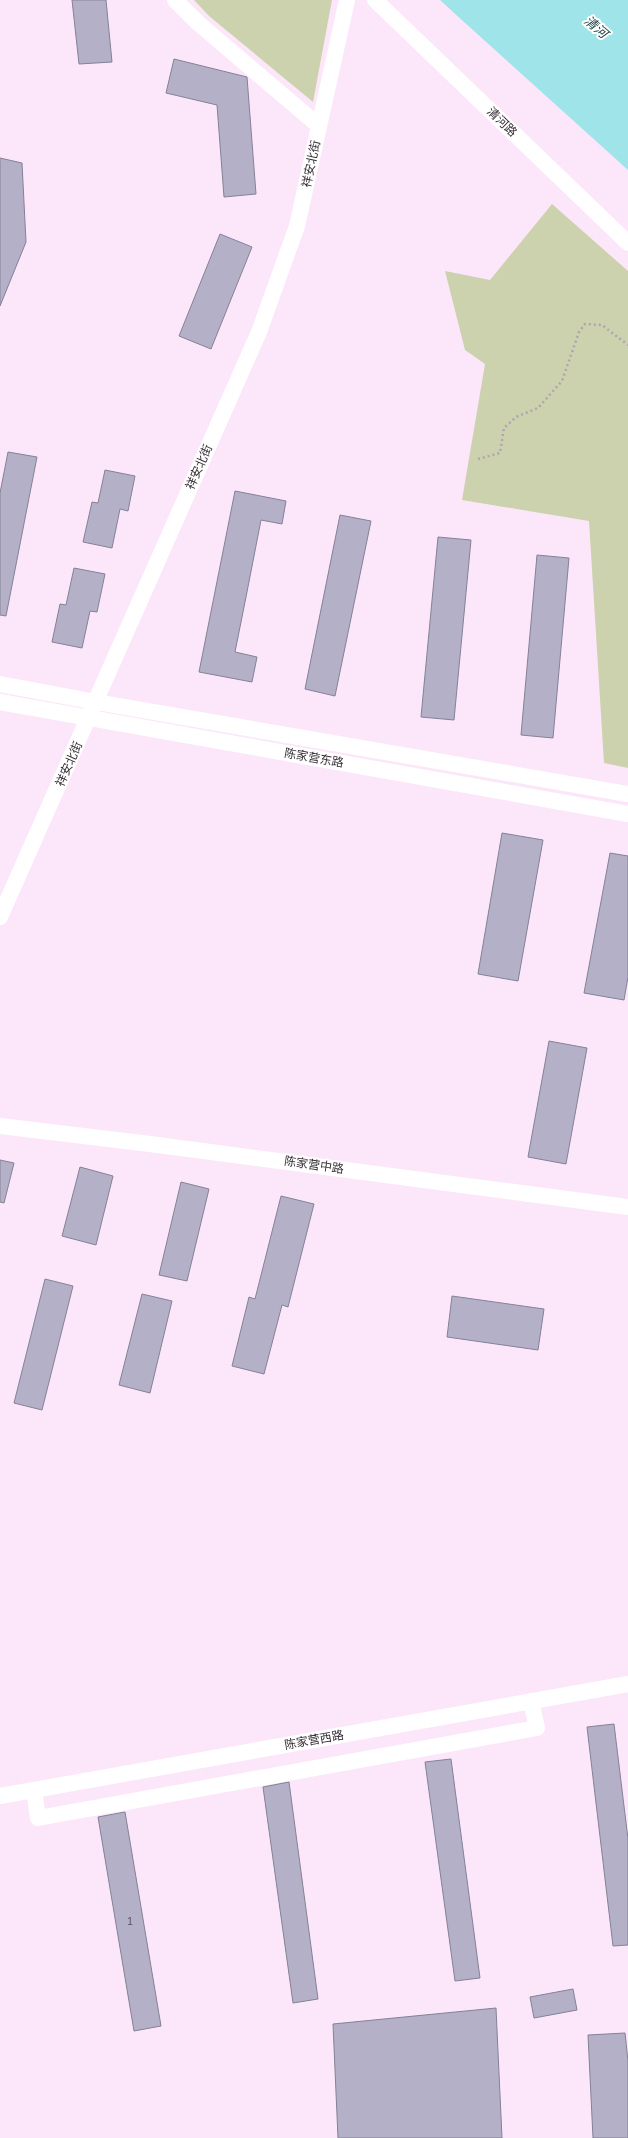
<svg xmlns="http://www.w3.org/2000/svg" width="628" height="2138" font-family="Helvetica,'Noto Sans SC',sans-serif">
	<rect width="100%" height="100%" fill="#fce7fa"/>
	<g fill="#ccd2ad">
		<path d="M194,0H332L313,102L209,16Z"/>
		<path d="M552,204L628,271V768L604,763L589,521L462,500L485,364L465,350L445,271L490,280Z"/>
	</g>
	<path fill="#9fe4e8" d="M440,0H628V170L464,22Z"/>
	<g fill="#b4b0c7" stroke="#858197">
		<path d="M72,0H106L112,62L79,64Z"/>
		<path d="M174,59L247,77L256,194L224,197L217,105L166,93Z"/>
		<path d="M0,158L22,163L26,242L0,306Z"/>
		<path d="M220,234L252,247L211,349L179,336Z"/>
		<path d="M8,452L37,457L6,616L0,615V493Z"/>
		<path d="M105,470L135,476L128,511L120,509L112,548L83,542L92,502L98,503Z"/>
		<path d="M235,491L286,501L282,524L261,520L246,597L235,652L257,657L252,682L199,672Z"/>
		<path d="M340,515L371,521L335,696L305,689Z"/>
		<path d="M438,537L471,540L454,720L421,717Z"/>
		<path d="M537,555L569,558L553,738L521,735Z"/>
		<path d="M74,568L105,574L97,612L90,611L82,648L52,642L60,604L66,605Z"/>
		<path d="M502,833L543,840L518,981L478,974Z"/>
		<path d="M610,853L628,856V977L624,1000L584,993Z"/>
		<path d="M549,1041L587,1048L566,1164L528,1157Z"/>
		<path d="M0,1160L14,1163L4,1203L0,1202Z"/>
		<path d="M80,1167L113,1176L96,1245L62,1236Z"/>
		<path d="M181,1182L209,1189L187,1281L159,1275Z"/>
		<path d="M281,1196L314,1204L288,1307L282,1305L264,1374L232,1366L249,1297L255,1299Z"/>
		<path d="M45,1279L73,1286L42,1410L14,1403Z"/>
		<path d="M142,1294L172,1301L150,1393L119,1385Z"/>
		<path d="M452,1296L544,1309L538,1350L447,1337Z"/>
		<path d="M614,1724L628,1839V1945L613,1946L587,1727Z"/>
		<path d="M451,1759L480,1978L455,1981L425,1762Z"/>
		<path d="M289,1782L318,1999L293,2003L263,1787Z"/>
		<path d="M125,1812L161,2026L134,2031L98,1817Z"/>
		<path d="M573,1989L577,2010L534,2018L530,1997Z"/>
		<path d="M496,2008L502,2138H338L333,2024Z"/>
		<path d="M625,2033L628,2061V2138H593L588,2035Z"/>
	</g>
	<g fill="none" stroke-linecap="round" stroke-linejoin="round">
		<path stroke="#b3a3b2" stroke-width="2.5" stroke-dasharray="2 3" stroke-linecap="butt" d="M478,459L500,453L504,428L516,417L538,408L562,381L579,332L585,324L602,325L628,345"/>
		<g stroke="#fff" stroke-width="16">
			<path d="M175,0L198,23L319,126"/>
			<path d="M375,0L628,243"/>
			<path d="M0,684L96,702L628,794"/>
			<path d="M0,702L628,814"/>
			<path d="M0,917L259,332L297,226L347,0"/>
			<path d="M0,1126L150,1144L628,1207"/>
			<path d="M34,1790L38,1818L537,1728L531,1701"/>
			<path d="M0,1796L628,1684"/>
		</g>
	</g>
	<g text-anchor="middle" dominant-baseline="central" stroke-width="4" stroke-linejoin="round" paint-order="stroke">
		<g font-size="10" fill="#564e5a">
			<text x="130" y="1921">1</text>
		</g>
		<g font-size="12" fill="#362e36" stroke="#fff">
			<text transform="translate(502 122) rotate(44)">清河路</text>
			<text transform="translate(311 164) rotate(-78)">祥安北街</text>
			<text transform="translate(199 467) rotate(-66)">祥安北街</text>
			<text transform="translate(314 758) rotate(10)">陈家营东路</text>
			<text transform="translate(69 764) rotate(-66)">祥安北街</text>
			<text transform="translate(314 1165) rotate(8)">陈家营中路</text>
			<text transform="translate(314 1740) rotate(-10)">陈家营西路</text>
		</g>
		<g font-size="13" font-style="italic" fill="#1a3c3e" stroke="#fff">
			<text transform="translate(596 27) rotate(40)">清河</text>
		</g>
	</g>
</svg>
